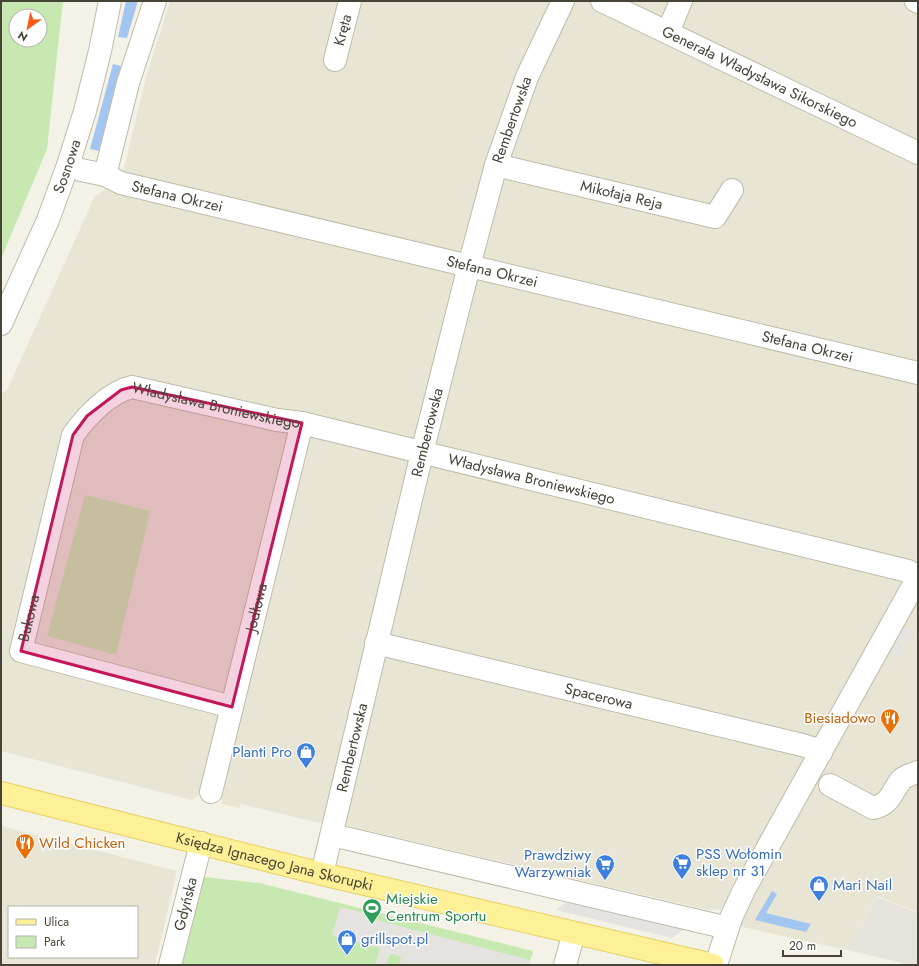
<svg xmlns="http://www.w3.org/2000/svg" width="919" height="966" font-family="Jost,sans-serif">
	<rect width="100%" height="100%" fill="#f4f2e7"/>
	<g fill="#e8e5d5" fill-rule="evenodd">
		<path d="M170,1H598L918,156V560L848,683L727,909L708,910L349,826L319,823L241,804L239,808L222,804V800L199,795L192,800L1,751V394L7,390L95,196L121,180L147,74Z"/>
		<path d="M606,1H918V151Z"/>
		<path d="M918,575V912L877,896L847,950L724,923Z"/>
		<path d="M1,826L177,871L155,965H1ZM9,907H137V957H9Z"/>
	</g>
	<path fill="#e6e3dc" d="M877,897L918,913V965H910L847,950Z"/>
	<g fill="#c7e8b0" fill-rule="evenodd">
		<path d="M1,1H63L47,149L1,259ZM16,16H40V40H16Z"/>
		<path d="M85,495L150,511L116,655L47,636Z"/>
		<path d="M204,877L259,883L533,951L529,965H182Z"/>
	</g>
	<g fill="#e5e3df">
		<path d="M903,623L906,626L915,632L908,644L899,638L896,642L906,648L900,658L890,653L886,652Z"/>
		<path d="M571,898L688,926L672,938L556,910Z"/>
		<path d="M340,907L376,916V920L530,960L529,965H400L401,959L400,956L391,954L389,955L386,965H375L380,948L332,935Z"/>
	</g>
	<g fill="#a3c6f1">
		<path d="M126,1H138L127,38L118,37Z"/>
		<path d="M113,64L121,66L99,151L90,149Z"/>
		<path d="M772,891L777,894L766,913L811,924L806,932L755,920Z"/>
	</g>
	<g fill="none" stroke-linecap="round" stroke-linejoin="round">
		<g stroke="#bfbbaa" stroke-width="24">
			<g id="minor">
				<path id="s1" d="M602,1L918,153"/>
				<path d="M916,1L918,2"/>
				<path d="M668,32L681,1"/>
				<path id="s2" d="M335,60L350,1"/>
				<path id="s3" d="M68,165L81,170L105,175L121,183L918,373"/>
				<path id="s4" d="M496,165L715,217L732,190"/>
				<path d="M105,175L128,83L155,1"/>
				<path id="s5" d="M1,324L48,220L68,165L85,111L100,51L110,1"/>
				<path id="s6" d="M376,643L802,745L812,748L821,753"/>
				<path id="s7" d="M232,707L21,651L73,435C87,416 108,393 132,387L277,420L302,423L908,571L918,577"/>
				<path d="M830,785L873,808C891,804 891,793 901,780C905,776 912,774 918,772"/>
				<path id="s8" d="M211,792L302,423"/>
				<path d="M332,835L728,928"/>
				<path id="s9" d="M322,874L422,453L469,266L496,165L527,77L563,1"/>
				<path id="s10" d="M170,965L201,843"/>
				<path d="M565,965L574,933"/>
				<path d="M716,965L731,918L744,890L918,577"/>
			</g>
		</g>
		<g stroke="#e4d165" stroke-width="24">
			<g id="major">
				<path id="s11" d="M1,793L322,874L713,965"/>
			</g>
		</g>
		<use href="#minor" stroke="#fff" stroke-width="22"/>
		<use href="#major" stroke="#fef096" stroke-width="22"/>
	</g>
	<path fill="#c2185b" fill-opacity="0.2" stroke="#c2185b" stroke-width="3" stroke-linejoin="round" d="M132,387L302,423L232,707L21,651L73,435L87,416L121,390Z"/>
	<defs>
		<g id="restaurant-pin" transform="scale(1)"><path d="M0 17L-7.5 6A9.5 9.5 0 1 1 7.5 6Z" fill="#e8710a" stroke="#fff"/><path d="M-5-6h1v4h1v-4h1v4h1v-4h1v5L-1.5 .5V6h-2V.5L-5-1ZM5-6V6H3V1.5H1.5Q1.5-4 5-6Z" fill="#fff"/></g>
		<g id="shop-pin" transform="scale(1)"><path d="M0 17L-7.5 6A9.5 9.5 0 1 1 7.5 6Z" fill="#3f7fe0" stroke="#fff"/><path d="M-5-2.5h2.3a2.7 3.5 0 0 1 5.4 0H5L5.5 6h-11ZM-1.5-2.5h3a1.5 2.3 0 0 0-3 0Z" fill="#fff"/></g>
		<g id="supermarket-pin" transform="scale(1)"><path d="M0 17L-7.5 6A9.5 9.5 0 1 1 7.5 6Z" fill="#3f7fe0" stroke="#fff"/><path d="M-6-5.5h2.5l.6 2H6L4.5 2H-2.5L-4.4-4H-6ZM-1.5 3.2a1.3 1.3 0 1 0 .1 0ZM3 3.2a1.3 1.3 0 1 0 .1 0Z" fill="#fff"/></g>
		<g id="stadium-pin" transform="scale(1)"><path d="M0 17L-7.5 6A9.5 9.5 0 1 1 7.5 6Z" fill="#2e9e5b" stroke="#fff"/><path d="M0-5a6.5 5 0 1 0 0 10a6.5 5 0 1 0 0-10ZM-3.5-1.8h7v3.6h-7Z" fill="#fff"/></g>
	</defs>
	<g fill-rule="evenodd">
		<use href="#restaurant-pin" x="890" y="718"/>
		<use href="#shop-pin" x="306" y="752"/>
		<use href="#restaurant-pin" x="25" y="843"/>
		<use href="#supermarket-pin" x="682" y="863"/>
		<use href="#supermarket-pin" x="605" y="864"/>
		<use href="#shop-pin" x="819" y="885"/>
		<use href="#stadium-pin" x="372" y="908"/>
		<use href="#shop-pin" x="347" y="939"/>
	</g>
	<g text-anchor="middle" dominant-baseline="central" stroke-width="3" stroke-linejoin="round" paint-order="stroke">
		<g font-size="15" fill="#474336" stroke="#fff">
			<text stroke="none"><textPath href="#s2" startOffset="31">Kręta</textPath></text>
			<text stroke="none"><textPath href="#s1" startOffset="175">Generała Władysława Sikorskiego</textPath></text>
			<text stroke="none"><textPath href="#s9" startOffset="778">Rembertowska</textPath></text>
			<text stroke="none"><textPath href="#s5" startOffset="171">Sosnowa</textPath></text>
			<text stroke="none"><textPath href="#s4" startOffset="129">Mikołaja Reja</textPath></text>
			<text stroke="none"><textPath href="#s3" startOffset="114">Stefana Okrzei</textPath></text>
			<text stroke="none"><textPath href="#s3" startOffset="438">Stefana Okrzei</textPath></text>
			<text stroke="none"><textPath href="#s3" startOffset="762">Stefana Okrzei</textPath></text>
			<text stroke="none"><textPath href="#s7" startOffset="604">Władysława Broniewskiego</textPath></text>
			<text stroke="none"><textPath href="#s9" startOffset="454">Rembertowska</textPath></text>
			<text stroke="none"><textPath href="#s7" startOffset="928">Władysława Broniewskiego</textPath></text>
			<text stroke="none"><textPath href="#s8" startOffset="190">Jodłowa</textPath></text>
			<text stroke="none"><textPath href="#s7" startOffset="252">Bukowa</textPath></text>
			<text stroke="none"><textPath href="#s6" startOffset="229">Spacerowa</textPath></text>
			<text stroke="none"><textPath href="#s9" startOffset="130">Rembertowska</textPath></text>
			<text stroke="none"><textPath href="#s11" startOffset="282">Księdza Ignacego Jana Skorupki</textPath></text>
			<text stroke="none"><textPath href="#s10" startOffset="63">Gdyńska</textPath></text>
		</g>
		<g font-size="15" fill="#c56008" stroke="#fff" text-anchor="end">
			<text x="876" y="718">Biesiadowo</text>
			<text x="39" y="843" text-anchor="start">Wild Chicken</text>
		</g>
		<g font-size="15" fill="#366cbe" stroke="#fff" text-anchor="start">
			<text x="292" y="752" text-anchor="end">Planti Pro</text>
			<text x="696" y="854">PSS Wołomin<tspan x="696" dy="17">sklep nr 31</tspan></text>
			<text x="591" y="855" text-anchor="end">Prawdziwy<tspan x="591" dy="17">Warzywniak</tspan></text>
			<text x="833" y="885">Mari Nail</text>
			<text x="361" y="939">grillspot.pl</text>
		</g>
		<g font-size="15" fill="#27864d" stroke="#fff" text-anchor="start">
			<text x="386" y="899">Miejskie<tspan x="386" dy="17">Centrum Sportu</tspan></text>
		</g>
	</g>
	<rect width="919" height="966" fill="none" stroke="#474336" stroke-width="4"/>
	<rect x="8" y="906" width="130" height="52" fill="#ffffff" stroke="#b5b4af"/>
	<rect x="16" y="919" width="20" height="6" fill="#fef096" stroke="#b5b4af"/>
	<text x="44" y="926" font-size="12" fill="#474336">Ulica</text>
	<rect x="16" y="936" width="20" height="12" fill="#c7e8b0" stroke="#b5b4af"/>
	<text x="44" y="946" font-size="12" fill="#474336">Park</text>
	<g transform="translate(28 28) rotate(213)"><circle r="19" fill="#ffffff" stroke="#b5b4af"/>
	<path d="M0-3L7 15L0 10L-7 15Z" fill="#fb5b17"/>
	<text y="-6" font-size="11" font-weight="bold" text-anchor="middle" fill="#474336">N</text>
	</g>
	<path d="M783 950v6h58v-6" fill="none" stroke="#474336" stroke-width="2"/>
	<text x="789" y="950" font-size="12" fill="#474336" stroke="#ffffff" stroke-width="3" paint-order="stroke">20 m</text>
</svg>
